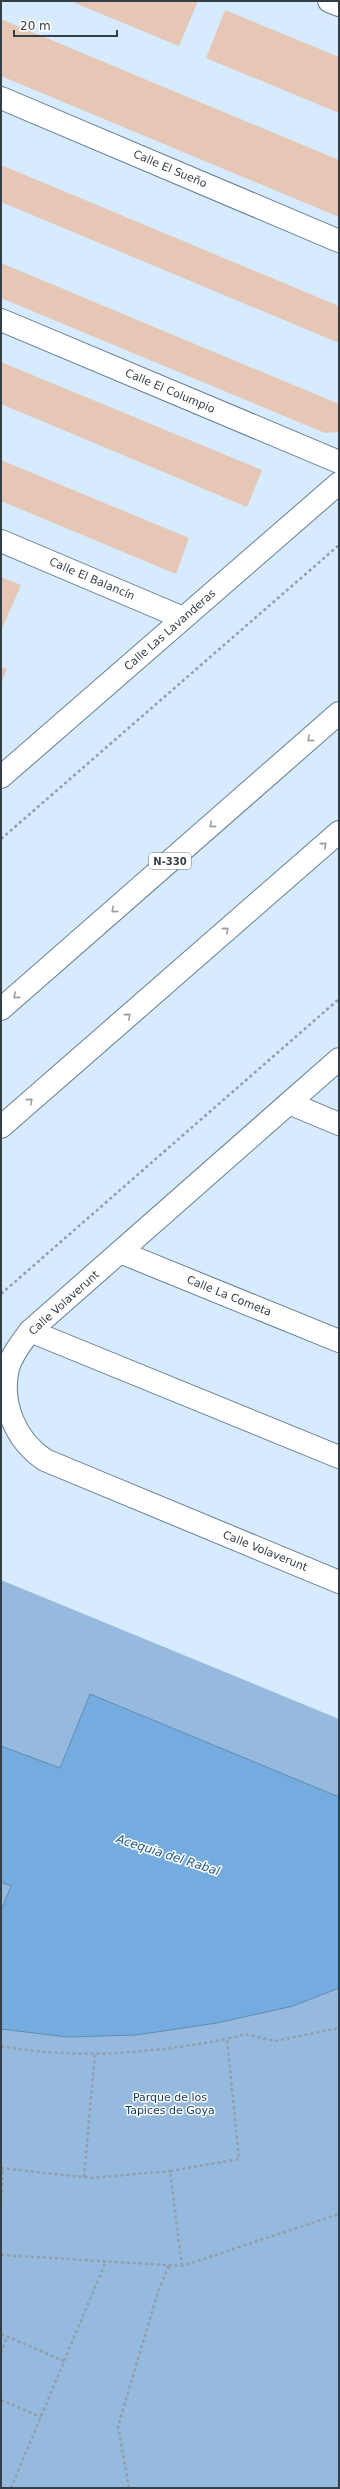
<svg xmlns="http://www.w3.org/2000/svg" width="340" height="2489" font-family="'DejaVu Sans',sans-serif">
	<rect width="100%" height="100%" fill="#d7ebff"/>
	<path fill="#96badd" d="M1,1580L339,1719V2488H1Z"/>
	<path fill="#75ace0" stroke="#628bb2" d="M90,1694L339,1797V1988L293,2006L217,2023L136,2035L67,2037L1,2029V1911L11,1886L1,1882V1746L60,1768Z"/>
	<g fill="#e6c6b5">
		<path d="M70,1H198L179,46Z"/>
		<path d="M225,10L339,57V113L206,58Z"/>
		<path d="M1,19L339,160V217L1,76Z"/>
		<path d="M1,165L339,306V343L1,202Z"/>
		<path d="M1,263L339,404V432L325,433L1,298Z"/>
		<path d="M1,362L262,470L247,507L1,404Z"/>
		<path d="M1,460L189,538L176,574L1,501Z"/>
		<path d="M1,577L21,585L1,631Z"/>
		<path d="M1,667L7,669L1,684Z"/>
	</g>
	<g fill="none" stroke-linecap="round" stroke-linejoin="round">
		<g stroke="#657c92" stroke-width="24">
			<g id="street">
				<path d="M329,1L339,5"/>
				<path d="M1,98L339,241"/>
				<path d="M1,320L339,462"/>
				<path d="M1,541L183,618"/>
				<path d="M1,777L339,483"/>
				<path d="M339,1059L30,1331C22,1342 12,1354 8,1368C0,1403 15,1440 45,1460L339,1582"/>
				<path d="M289,1103L339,1124"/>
				<path d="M120,1252L339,1341"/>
				<path d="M30,1331L339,1457"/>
			</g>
		</g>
		<g stroke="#657c92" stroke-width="24">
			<g id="highway">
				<path d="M1,1009L339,713"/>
				<path d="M1,1127L339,832"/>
			</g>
		</g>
		<g stroke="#8e9ead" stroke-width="2.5" stroke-dasharray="3 3" stroke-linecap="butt">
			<path d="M1,839L339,545"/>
			<path d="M1,1294L339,999"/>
			<path d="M1,2046C77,2060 152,2053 227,2039"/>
			<path d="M1,2168L91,2178L170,2171"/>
			<path d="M84,2177L95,2054"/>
			<path d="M1,2204L3,2168"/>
			<path d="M1,2255L182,2266L339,2214"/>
			<path d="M182,2266L170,2171L239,2159L227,2039L245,2034L275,2041L339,2028"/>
			<path d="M1,2334L64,2361"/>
			<path d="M1,2353L7,2337"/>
			<path d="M1,2400L41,2417"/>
			<path d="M11,2488L106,2261"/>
			<path d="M129,2488L118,2426L158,2292L169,2265"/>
		</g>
		<use href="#street" stroke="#fff" stroke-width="22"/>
		<use href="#highway" stroke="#fff" stroke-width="22"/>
	</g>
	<defs><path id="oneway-chevron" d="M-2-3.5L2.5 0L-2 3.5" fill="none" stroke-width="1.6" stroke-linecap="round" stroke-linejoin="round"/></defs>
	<g stroke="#9a9ea3">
		<use href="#oneway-chevron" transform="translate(310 739) rotate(139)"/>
		<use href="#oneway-chevron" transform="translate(212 825) rotate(139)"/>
		<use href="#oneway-chevron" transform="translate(324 845) rotate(-41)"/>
		<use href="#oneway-chevron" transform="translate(114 910) rotate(139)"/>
		<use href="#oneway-chevron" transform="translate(226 930) rotate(-41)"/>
		<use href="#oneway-chevron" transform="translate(16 996) rotate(139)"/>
		<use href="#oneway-chevron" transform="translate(128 1016) rotate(-41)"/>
		<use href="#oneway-chevron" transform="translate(30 1101) rotate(-41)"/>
	</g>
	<g text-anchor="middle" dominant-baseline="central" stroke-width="3" stroke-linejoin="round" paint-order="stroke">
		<rect fill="#fff" stroke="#71787e" stroke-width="1" x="149" y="853" width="42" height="16" rx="3"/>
		<g font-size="10" font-weight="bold" fill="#343e47">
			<text x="170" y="861">N-330</text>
		</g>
		<g font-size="11" fill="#343e47" stroke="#fff">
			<text transform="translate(170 169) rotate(23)">Calle El Sueño</text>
			<text transform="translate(170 391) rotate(23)">Calle El Columpio</text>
			<text transform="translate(92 579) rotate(23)">Calle El Balancín</text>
			<text transform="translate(170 630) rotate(-41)">Calle Las Lavanderas</text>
			<text transform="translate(229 1296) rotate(22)">Calle La Cometa</text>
			<text transform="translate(64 1303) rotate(-42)">Calle Volaverunt</text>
			<text transform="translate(265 1551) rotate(22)">Calle Volaverunt</text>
		</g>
		<g font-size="11" fill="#10395b" stroke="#fff">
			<text x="170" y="2097">Parque de los<tspan x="170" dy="13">Tapices de Goya</tspan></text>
		</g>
		<g font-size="12" font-style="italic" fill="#205a8b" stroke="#fff">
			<text transform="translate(168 1855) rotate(18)">Acequia del Rabal</text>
		</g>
	</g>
	<rect width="340" height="2489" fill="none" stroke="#343e47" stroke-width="4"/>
	<path d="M14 30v6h103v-6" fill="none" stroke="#343e47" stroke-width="2"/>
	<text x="20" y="30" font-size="12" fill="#343e47" stroke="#ffffff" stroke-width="3" paint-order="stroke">20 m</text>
</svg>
